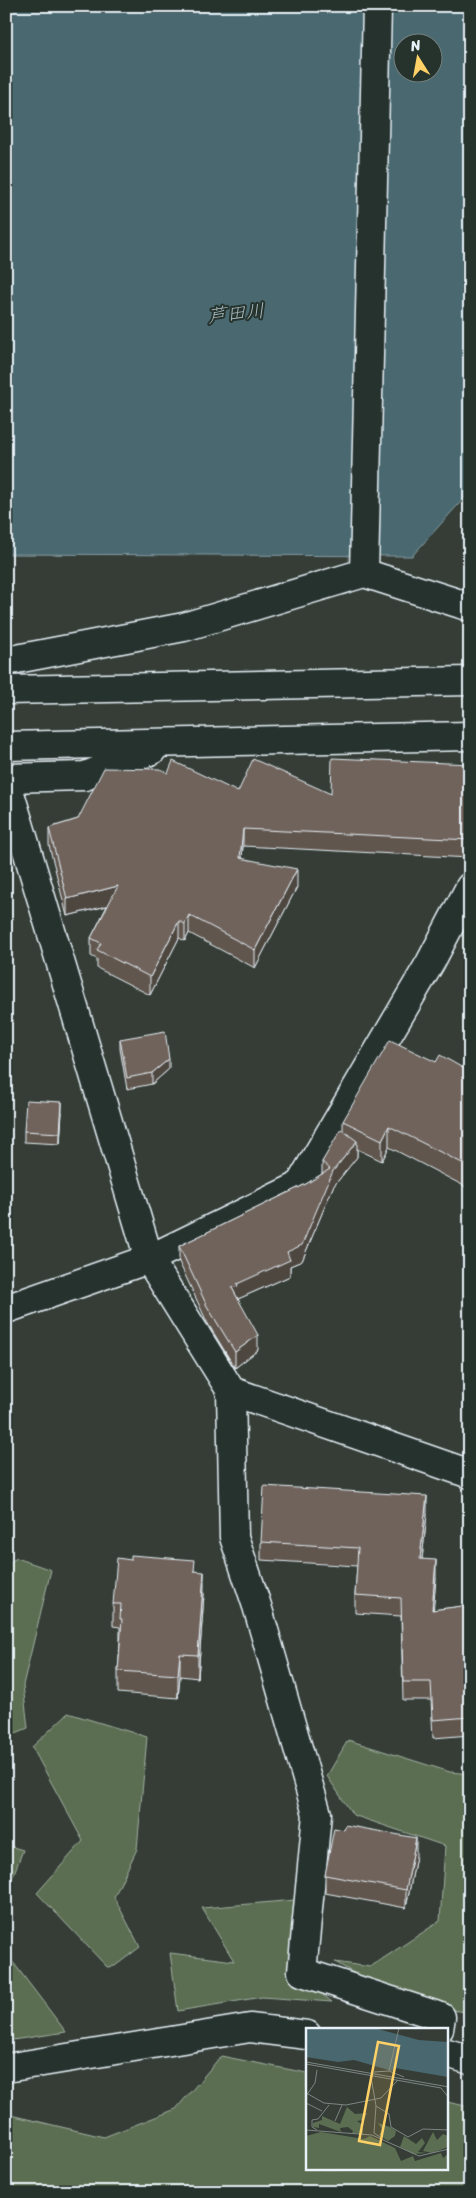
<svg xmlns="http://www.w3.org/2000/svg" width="476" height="2198" font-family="Sriracha,'Klee One',sans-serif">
	<rect width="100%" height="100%" fill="#353d36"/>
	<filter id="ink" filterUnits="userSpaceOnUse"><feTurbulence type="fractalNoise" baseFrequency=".02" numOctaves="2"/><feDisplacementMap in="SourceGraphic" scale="10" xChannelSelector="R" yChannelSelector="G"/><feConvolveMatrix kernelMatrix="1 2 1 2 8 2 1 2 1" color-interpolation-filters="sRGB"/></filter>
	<g filter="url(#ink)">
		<g fill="#5b6e51" stroke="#a2b0a4">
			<path d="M17,1558L51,1570L23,1685L28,1728L6,1737V1564Z"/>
			<path d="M68,1713L147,1737L137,1849L114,1897L140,1947L115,1966L107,1967L37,1893L83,1841L32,1747Z"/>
			<path d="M348,1740L450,1772L470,1774V2013L401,2001L335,1962L370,1967L440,1921L445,1846L353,1815L327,1776Z"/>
			<path d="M6,1845L23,1850L6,1894Z"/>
			<path d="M296,1900L292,1971L332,2002L262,1997L178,2011L170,1953L234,1961L202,1908Z"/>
			<path d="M6,1953L66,2032L6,2041Z"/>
			<path d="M221,2056L307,2073V2169H447V2102L470,2107V2192H6V2114L104,2137L176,2109Z"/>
		</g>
		<path fill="#49676f" stroke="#899ea6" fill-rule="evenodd" d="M6,6H470V496H466L412,556L6,554ZM404,42H434V72H404Z"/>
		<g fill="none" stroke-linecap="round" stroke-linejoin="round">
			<g stroke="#e8f1f8" stroke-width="31">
				<g id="minor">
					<path d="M364,573L377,6"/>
					<path d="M6,661L184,627L364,573L470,607"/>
					<path d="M6,690L470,681"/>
					<path d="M6,746L470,736"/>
					<path d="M6,778L85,776L152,750"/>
					<path d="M6,780L149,1259L231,1391L470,1474"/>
					<path d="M6,1309L149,1259L299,1186L430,963L470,887"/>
					<path d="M231,1391L234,1537L257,1606L317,1814L302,1972L441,2017L439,2029"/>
					<path d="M447,2053L470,2060"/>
					<path d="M6,2068L250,2028L307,2035"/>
				</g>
			</g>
			<use href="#minor" stroke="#26332d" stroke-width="28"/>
		</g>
		<g fill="#60564e" stroke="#e8f1f8">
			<path d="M470,764V858L243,846L242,858L297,887L255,968L189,933L185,941L179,938L150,995L97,968V959L91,956V938L107,906L67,916L49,845V828L78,819L168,773L238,792L331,794Z"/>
			<path d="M120,1039L169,1069L152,1084L127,1089L120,1049Z"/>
			<path d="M436,1062L470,1072V1189L389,1147L382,1161L357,1149V1157L333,1187L302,1261L290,1266V1276L238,1299L258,1350L235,1368L207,1322L179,1262V1246L306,1184L322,1174V1162L343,1130V1121Z"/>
			<path d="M62,1112L60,1144L24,1142V1131Z"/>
			<path d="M427,1514L422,1559L436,1578L433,1610L470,1605V1735L433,1738L431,1700H403L401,1616L355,1613V1595L357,1566L261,1560V1542Z"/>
			<path d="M195,1571L204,1594L198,1678L180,1676L178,1698L118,1693V1671L120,1641V1627L113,1626V1604Z"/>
			<path d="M416,1856L406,1908L325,1893V1875Z"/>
		</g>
		<g fill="#4e4640" stroke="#e8f1f8">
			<path d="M243,829V846L240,876V858Z"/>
			<path d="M297,869V887L255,968V950Z"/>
			<path d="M118,886V903L67,916V899Z"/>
			<path d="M189,915V933L185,941V924Z"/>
			<path d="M179,921V938L150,995V977Z"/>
			<path d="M169,1059V1069L152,1084V1073Z"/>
			<path d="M62,1102V1112L60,1144V1133Z"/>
			<path d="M389,1126V1147L382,1161V1140Z"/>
			<path d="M357,1141V1157L333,1187L302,1261L290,1266V1276L238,1299L232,1288L237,1284L287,1252L333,1171Z"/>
			<path d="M258,1335V1350L235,1368V1352Z"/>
			<path d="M427,1496V1514L420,1577V1559Z"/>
			<path d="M436,1560V1578L432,1628V1610Z"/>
			<path d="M204,1572V1594L198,1678V1655Z"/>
			<path d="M180,1654V1676L178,1698V1675Z"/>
			<path d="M416,1838V1856L406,1908V1890Z"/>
		</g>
		<g fill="#70645b" stroke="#e8f1f8">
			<path d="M332,758L470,764V840L243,829L240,858L297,869L255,950L189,915L185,924L179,921L150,977L97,950L101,943L91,938L118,886L67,899L49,828L78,819L104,768L160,769L168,773L173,761L238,792L253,759L331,794Z"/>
			<path d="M165,1031L169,1059L152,1073L127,1078L120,1039Z"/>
			<path d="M390,1040L436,1062L440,1055L470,1072V1167L389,1126L382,1140L343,1121Z"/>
			<path d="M26,1100L62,1102L60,1133L24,1131Z"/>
			<path d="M341,1129L357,1141L333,1171L302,1245L287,1252L290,1260L237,1284L238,1286L232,1288L258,1335L235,1352L207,1306L179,1246L306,1184L330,1169L322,1162Z"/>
			<path d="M264,1486L427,1496L420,1559L436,1560L432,1610L470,1605V1717L433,1720L431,1682H403L401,1598L355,1595L358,1548L261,1542Z"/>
			<path d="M131,1555L195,1560L194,1571L204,1572L198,1655L180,1654L178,1675L118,1671L122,1619H120L121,1604H113L117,1558L131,1560Z"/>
			<path d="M345,1825L416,1838L406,1890L325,1875L334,1828L344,1830Z"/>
		</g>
	</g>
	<g text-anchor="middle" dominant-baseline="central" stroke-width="4" stroke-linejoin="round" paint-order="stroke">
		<g font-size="19" font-style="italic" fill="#a8bac1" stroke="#26332d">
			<text transform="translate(236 313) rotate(-6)">芦田川</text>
		</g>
	</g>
	<g transform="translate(306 2028)">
		<rect width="142" height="142" fill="#353d36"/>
		<path d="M41,79L49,86L61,85L58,92L51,93L57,97V106L46,105L47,103L42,99L34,100L35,104L13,96V100L7,99V95L16,92V88L34,96ZM72,95L84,99L90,103L89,108L82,113L73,107L76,101ZM15,104L58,111L64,108L89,120L95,133L107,128L109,133L135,125L137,130L142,126V142H0V108ZM127,104L131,112L137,106L142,108V119L126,125L117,123ZM98,108L110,116L116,110L119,115L112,124L121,125L107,126L94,119Z" fill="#5b6e51"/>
		<path d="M0,0H68L113,12L142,14V49L89,40L86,43L48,32L32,34L0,29Z" fill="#49676f"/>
		<path fill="none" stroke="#7d8584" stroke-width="1" d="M0,34L143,59M0,36L135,60L143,70M83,43L93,0M68,44L83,43L98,49M65,49L70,78L83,86L85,99L102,109L117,101L143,102M2,66L18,75L40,77L75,70L92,52M0,68L9,55L11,42M0,75L16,83M70,78L68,105L74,109M29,93L36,77M0,102L66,107L113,128L143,121M11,102L6,99V92L12,91L23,77"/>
		<path fill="#ffd166" fill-opacity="0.15" stroke="#ffd166" stroke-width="2.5" d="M72,14L93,18L74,117L53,113Z"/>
		<rect width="142" height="142" fill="none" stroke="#e8f1f8" stroke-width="2.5"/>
	</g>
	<rect width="476" height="2198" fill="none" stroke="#26332d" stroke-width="25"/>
	<rect x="12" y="12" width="451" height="2173" fill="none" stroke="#e8f1f8" stroke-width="2" filter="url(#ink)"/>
	<g transform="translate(418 58) rotate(349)"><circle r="24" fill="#26332d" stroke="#747f7e"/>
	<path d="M0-4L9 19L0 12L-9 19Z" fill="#ffd166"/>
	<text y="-8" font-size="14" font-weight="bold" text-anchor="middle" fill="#e8f1f8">N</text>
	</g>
</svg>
